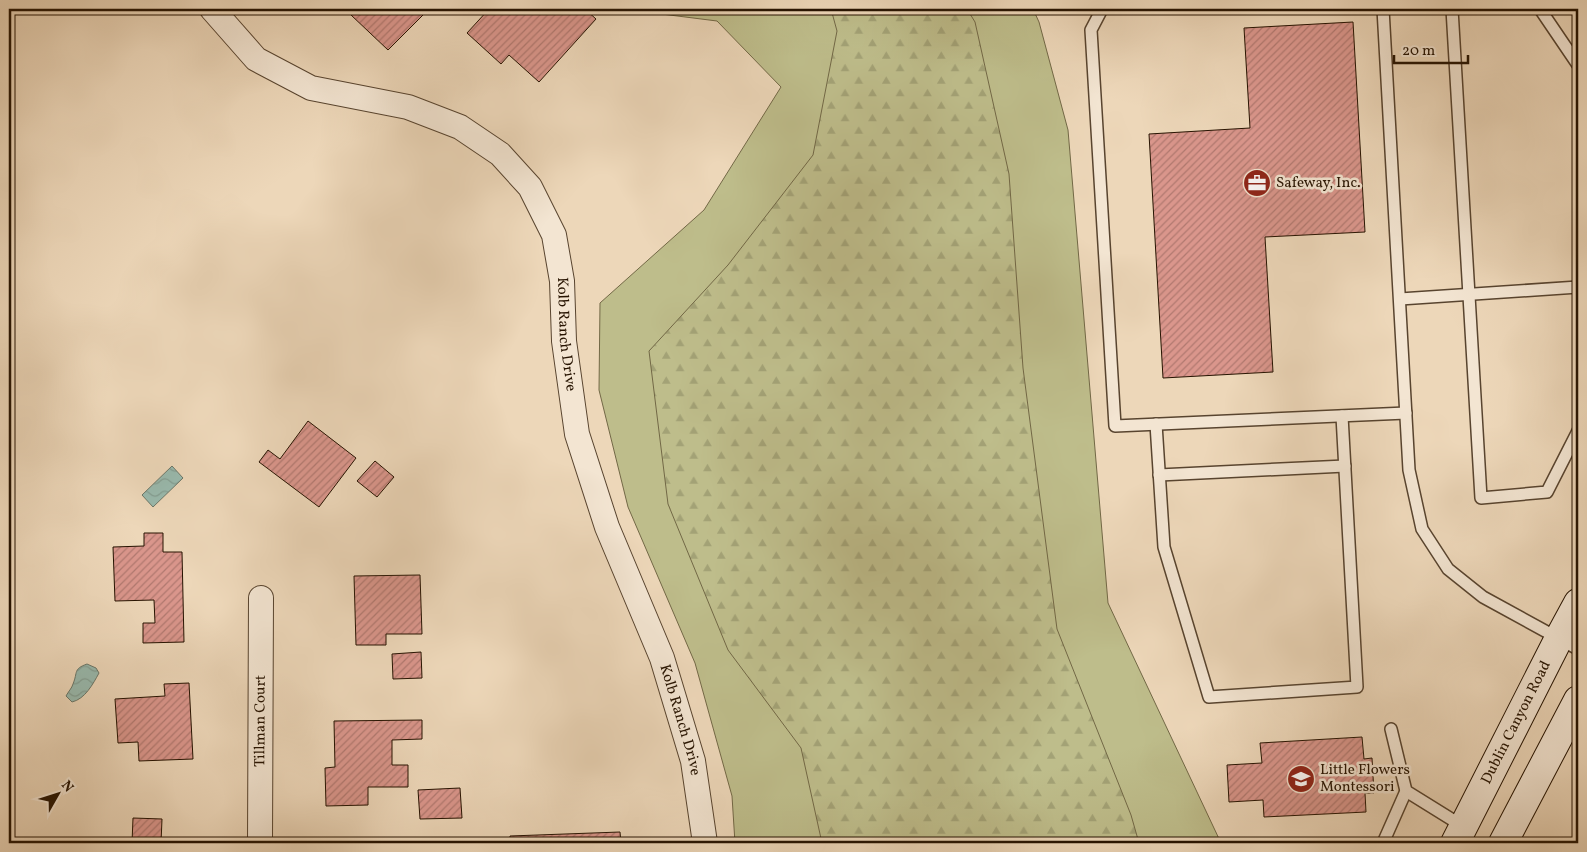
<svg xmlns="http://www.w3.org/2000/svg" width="1587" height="852" font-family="Vollkorn,serif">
	<defs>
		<pattern id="forest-firs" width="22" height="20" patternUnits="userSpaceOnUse" patternTransform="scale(1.25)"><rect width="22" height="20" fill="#bebd8b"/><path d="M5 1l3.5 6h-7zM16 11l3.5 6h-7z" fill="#a3a276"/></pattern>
		<pattern id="water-waves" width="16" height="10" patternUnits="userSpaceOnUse" patternTransform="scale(1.25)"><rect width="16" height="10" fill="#99baae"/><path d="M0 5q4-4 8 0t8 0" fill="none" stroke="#849f94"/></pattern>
		<pattern id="building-hatch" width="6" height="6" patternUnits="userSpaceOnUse" patternTransform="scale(1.25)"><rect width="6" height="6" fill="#da968c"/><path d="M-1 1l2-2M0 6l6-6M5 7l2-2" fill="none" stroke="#b17970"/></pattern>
	</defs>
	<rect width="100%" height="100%" fill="#edd7b9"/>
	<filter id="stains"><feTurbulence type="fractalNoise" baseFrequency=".004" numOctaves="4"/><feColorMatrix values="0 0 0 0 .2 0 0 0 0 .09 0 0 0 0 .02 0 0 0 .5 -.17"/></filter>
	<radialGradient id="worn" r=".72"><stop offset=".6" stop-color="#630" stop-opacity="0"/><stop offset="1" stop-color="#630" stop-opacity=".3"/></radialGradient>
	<path fill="#bebd8b" stroke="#726846" d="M622,9H1033L1039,22L1068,130L1108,603L1221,843H735L732,796L695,663L628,507L599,390L600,303L704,210L781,87L717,21Z"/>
	<path fill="url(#forest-firs)" stroke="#726846" d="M831,9H967L975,22L1009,174L1023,368L1057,629L1131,815L1139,843H822L801,748L728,650L668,504L649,351L728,265L813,155L837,31Z"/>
	<g fill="url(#water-waves)" stroke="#6b7769">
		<path d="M172,466L183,478L153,507L142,495Z"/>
		<path d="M87,664L96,668L99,673C93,684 85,699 72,702L66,696C68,692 72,688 73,684C78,672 73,669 87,664Z"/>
	</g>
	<g fill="url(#building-hatch)" stroke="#261301">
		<path d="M357,9H429L388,50L351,15Z"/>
		<path d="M489,9H585L596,19L539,82L509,55L501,64L467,33Z"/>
		<path d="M1353,22L1365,232L1265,237L1273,372L1163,378L1149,134L1250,128L1244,28Z"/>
		<path d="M308,421L356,458L319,507L259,462L268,450L280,459Z"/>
		<path d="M375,461L394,477L377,497L357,481Z"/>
		<path d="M144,533H163V552H182L184,642L143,643V623H155L154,600L115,601L113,547L144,546Z"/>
		<path d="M420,575L422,634H386V645H356L354,576Z"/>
		<path d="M421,652L422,678L393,679L392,654Z"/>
		<path d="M189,683L193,759L139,761L138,742L118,743L115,699L165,696L164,684Z"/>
		<path d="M422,720V739L392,740V765H408V787H368V805L326,806L325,768L335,767L334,721Z"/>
		<path d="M1362,737L1364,759L1372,758L1374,793H1365L1366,812L1264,817L1263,800L1229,802L1227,765L1262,763L1260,743Z"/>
		<path d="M460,788L462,818L420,819L418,790Z"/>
		<path d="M133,818L162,819L161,843H132Z"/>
		<path d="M620,832L621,843H510V836Z"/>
	</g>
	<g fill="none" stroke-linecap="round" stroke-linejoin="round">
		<g stroke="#58442f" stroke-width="14">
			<g id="lane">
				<path d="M1102,9L1091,30L1115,426L1406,413"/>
				<path d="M1383,9L1409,470L1422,529L1448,569L1483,597L1578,649"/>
				<path d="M1452,9L1481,498L1547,492L1578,431"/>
				<path d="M1540,9L1578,65"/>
				<path d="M1400,299L1578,287"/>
				<path d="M1156,424L1164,547L1209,697L1357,687L1342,416"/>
				<path d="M1159,475L1345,466"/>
				<path d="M1391,729L1406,791L1464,827"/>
				<path d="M1383,843L1406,791"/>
			</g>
		</g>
		<g stroke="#58442f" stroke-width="26">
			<g id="street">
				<path id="s1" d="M212,9L256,59L311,88L408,107L460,127L500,154L530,187L554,235L562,281L564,341L577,434L607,527L662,658L693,761L705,843"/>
				<path id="s2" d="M260,843L261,598"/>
			</g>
		</g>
		<g stroke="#261301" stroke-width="30">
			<g id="secondary">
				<path id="s3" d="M1455,843L1559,638L1578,603"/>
				<path d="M1503,843L1578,700"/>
			</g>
		</g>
		<use href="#lane" stroke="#f3e5d2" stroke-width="11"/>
		<use href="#street" stroke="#f3e5d2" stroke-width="24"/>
		<use href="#secondary" stroke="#f3e5d2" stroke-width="28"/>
	</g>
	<defs>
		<g id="office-disc" transform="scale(1.4375)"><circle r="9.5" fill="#8f2418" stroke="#f3e5d2"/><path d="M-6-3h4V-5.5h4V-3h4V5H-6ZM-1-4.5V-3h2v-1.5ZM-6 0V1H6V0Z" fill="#fff"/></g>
		<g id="school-disc" transform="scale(1.4375)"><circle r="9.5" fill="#8f2418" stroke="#f3e5d2"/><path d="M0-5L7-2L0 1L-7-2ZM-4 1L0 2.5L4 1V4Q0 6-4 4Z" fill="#fff"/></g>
	</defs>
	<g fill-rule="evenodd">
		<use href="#office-disc" x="1257" y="183"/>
		<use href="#school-disc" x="1301" y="779"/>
	</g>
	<g text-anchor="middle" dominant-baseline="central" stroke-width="5" stroke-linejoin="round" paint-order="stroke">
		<g font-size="15" fill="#261301" stroke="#f3e5d2" text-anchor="start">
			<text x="1276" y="183">Safeway, Inc.</text>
			<text x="1320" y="770">Little Flowers<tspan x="1320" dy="17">Montessori</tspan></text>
		</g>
		<g font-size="15" fill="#261301" stroke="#f3e5d2">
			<text stroke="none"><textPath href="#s1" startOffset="530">Kolb Ranch Drive</textPath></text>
			<text stroke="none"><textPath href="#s2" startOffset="122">Tillman Court</textPath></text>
			<text stroke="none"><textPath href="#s1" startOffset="935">Kolb Ranch Drive</textPath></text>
			<text stroke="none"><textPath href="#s3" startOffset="135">Dublin Canyon Road</textPath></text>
		</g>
	</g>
	<rect width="1587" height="852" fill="none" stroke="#edd7b9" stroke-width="30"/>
	<rect x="10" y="10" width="1567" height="832" fill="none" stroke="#261301" stroke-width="2.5"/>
	<rect x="15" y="15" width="1557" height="822" fill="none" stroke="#261301"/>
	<g transform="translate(58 794) rotate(51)" stroke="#f3e5d2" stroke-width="4" paint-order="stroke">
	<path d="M0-4L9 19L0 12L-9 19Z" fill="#261301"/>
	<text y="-8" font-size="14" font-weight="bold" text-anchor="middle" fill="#261301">N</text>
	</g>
	<path d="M1394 55v8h74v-8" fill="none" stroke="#261301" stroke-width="2.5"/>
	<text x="1402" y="55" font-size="15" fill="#261301" stroke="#f3e5d2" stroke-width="4" paint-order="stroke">20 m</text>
	<rect width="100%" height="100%" filter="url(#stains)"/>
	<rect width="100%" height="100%" fill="url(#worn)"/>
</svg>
